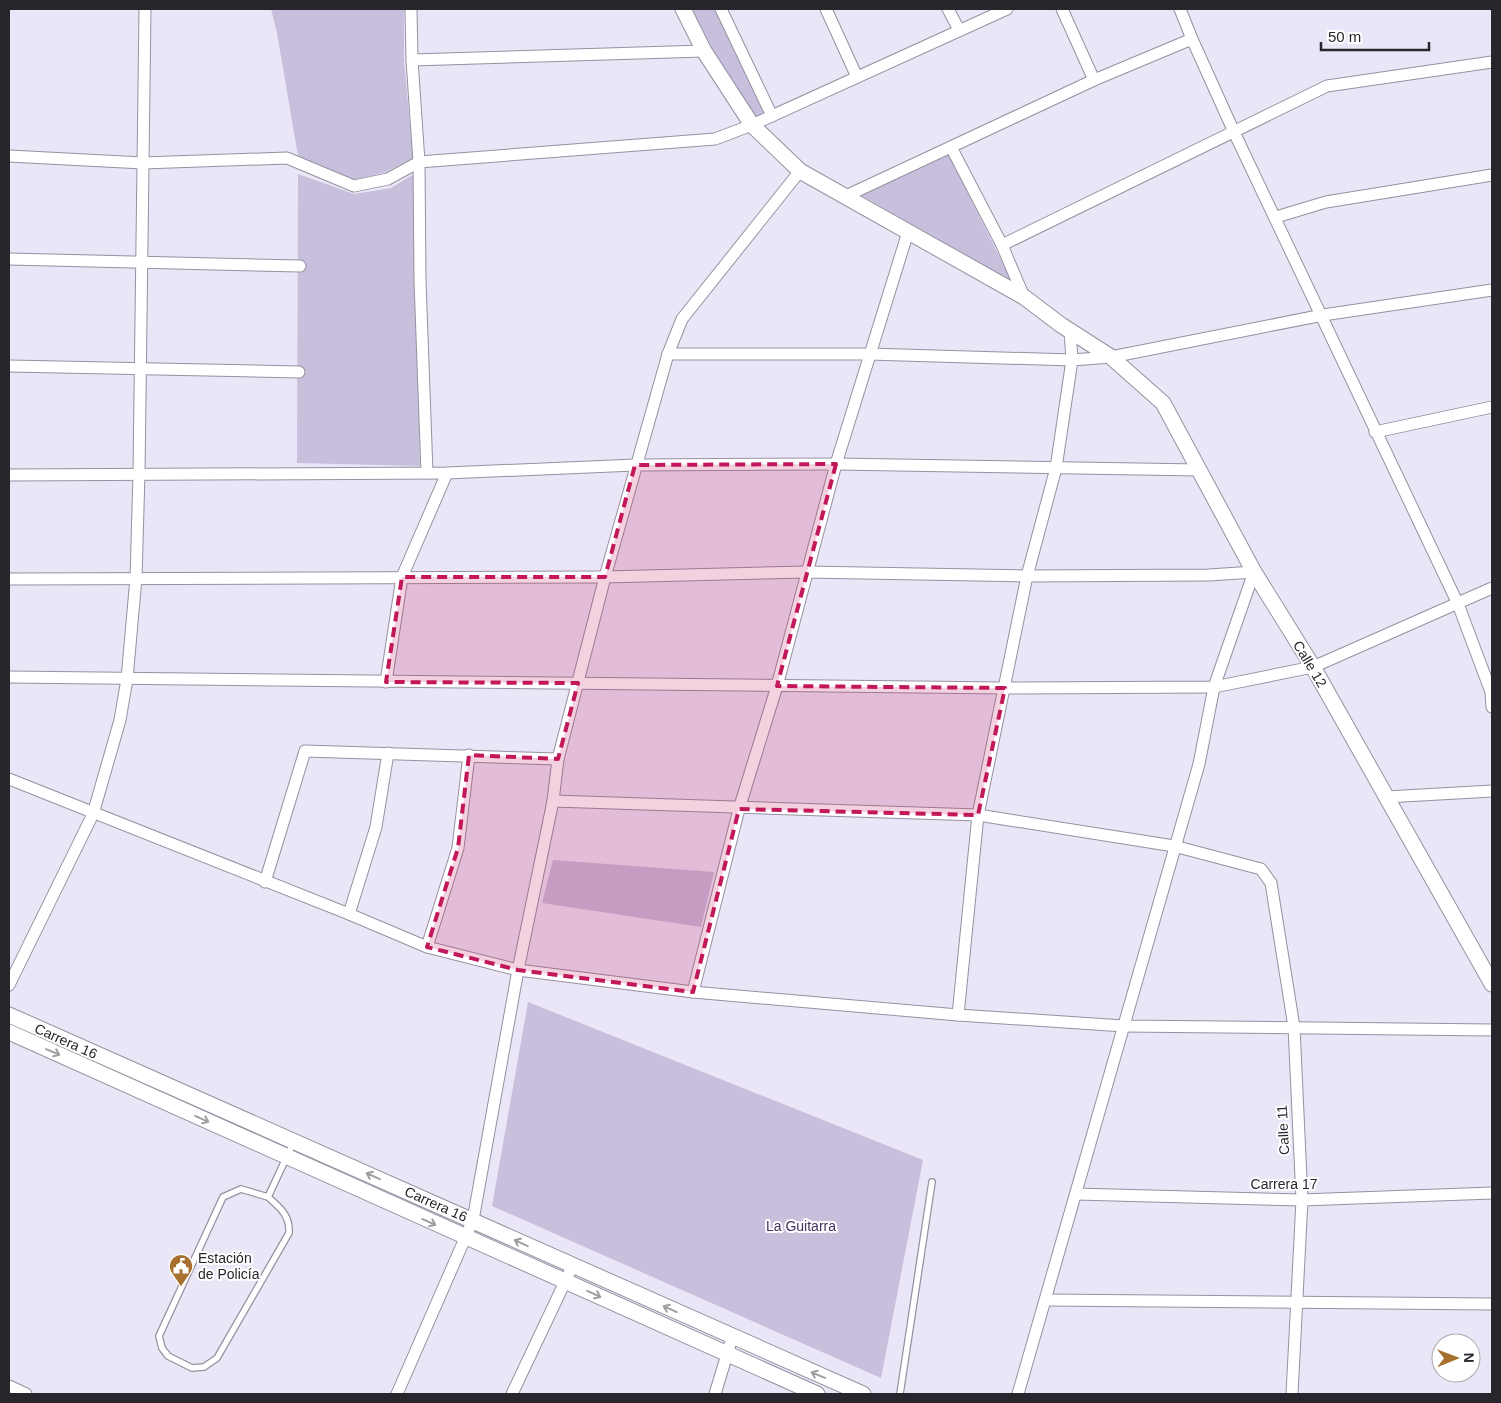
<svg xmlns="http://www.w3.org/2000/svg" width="1501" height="1403" font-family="Helvetica,sans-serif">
	<rect width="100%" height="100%" fill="#ebe6f7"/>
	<g fill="#c7bfdc">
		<path d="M271,9H404V60L413,158L386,172L355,180L298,156L277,33Z"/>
		<path d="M692,9H716L766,113L755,117L711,46Z"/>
		<path d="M949,155L1012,282L861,195Z"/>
		<path d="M298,174L354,194L391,188L414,174L420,466L297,463Z"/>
		<path d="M553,860L714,872L701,927L542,903Z"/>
		<path d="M528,1002L923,1160L881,1378L492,1206Z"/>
	</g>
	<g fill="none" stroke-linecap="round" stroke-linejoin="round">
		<g stroke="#9591a1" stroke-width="8">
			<g id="lane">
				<path d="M268,1197L241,1189L223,1197L159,1336L162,1348L168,1356L192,1368L204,1367L217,1358L289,1233C290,1215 280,1208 268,1197L294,1141"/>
				<path d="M900,1394L932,1182"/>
			</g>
		</g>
		<g stroke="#9591a1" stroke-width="13">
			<g id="street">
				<path d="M411,9L412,60L419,162L420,281L427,473"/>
				<path d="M721,9L772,116"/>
				<path d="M826,9L857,77"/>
				<path d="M948,9L959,30"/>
				<path d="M1062,9L1094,80"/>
				<path d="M1180,9L1192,39L1234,132L1458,604L1491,692L1492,707"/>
				<path d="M412,60L704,51"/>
				<path d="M951,147L1002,245L1024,297"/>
				<path d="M9,156L143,163L287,158L354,186L388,179L419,162L715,139L752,125L1007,9"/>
				<path d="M846,196L1094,80L1192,39"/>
				<path d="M1276,217L1326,202L1492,175"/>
				<path d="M1002,245L1327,86L1492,62"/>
				<path d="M9,259L300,266"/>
				<path d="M668,354H869L1072,360L1111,357L1323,315L1492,290"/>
				<path d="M9,366L299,372"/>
				<path d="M1375,432L1492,407"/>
				<path d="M9,475L447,473L635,465L836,464L1199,470"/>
				<path d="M9,579L605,577L806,572L1027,576L1209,575L1254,572L1214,687L1199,764L1018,1394"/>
				<path d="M9,677L1005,688L1214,687L1313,667L1492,588"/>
				<path d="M386,682L402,577L447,473"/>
				<path d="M9,779L349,914L427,947L518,970L693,992L958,1015L1124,1026L1492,1030"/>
				<path d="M1386,797L1492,791"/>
				<path d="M553,801L978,815L1174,846L1261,869L1271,883L1294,1027L1302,1200L1292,1394"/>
				<path d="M265,882L305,751L558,759"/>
				<path d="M349,914L376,827L388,753"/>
				<path d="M427,947L458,848L469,755"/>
				<path d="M9,985L93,814L120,720L127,679L136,578L139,474L145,9"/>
				<path d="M693,992L739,809L777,686L836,464L908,232"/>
				<path d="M958,1015L978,815L1027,576L1056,468L1072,360L1070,331"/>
				<path d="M1076,1194L1302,1200L1492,1193"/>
				<path d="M1046,1300L1492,1304"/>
				<path d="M9,1386L26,1394"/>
				<path d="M397,1394L473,1220L518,970L553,801L558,759L605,577L668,354L682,319L800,171"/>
				<path d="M512,1394L572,1267"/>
				<path d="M715,1394L732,1338"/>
			</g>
		</g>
		<g stroke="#9591a1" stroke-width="17">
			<g id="secondary">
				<path d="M683,9L704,51L752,125L800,171L1024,297L1061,325L1111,357L1163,403L1254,572L1313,667L1492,984"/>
				<path d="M9,1015L863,1394"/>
				<path d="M9,1032L817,1394"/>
			</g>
		</g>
		<use href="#lane" stroke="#fff" stroke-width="5.5"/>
		<use href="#street" stroke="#fff" stroke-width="11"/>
		<use href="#secondary" stroke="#fff" stroke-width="15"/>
	</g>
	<defs><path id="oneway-shaft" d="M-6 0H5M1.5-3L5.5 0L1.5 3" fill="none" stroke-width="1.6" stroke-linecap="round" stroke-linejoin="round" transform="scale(1.25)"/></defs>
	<g stroke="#9e9da0">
		<use href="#oneway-shaft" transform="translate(53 1052) rotate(23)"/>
		<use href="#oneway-shaft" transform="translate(202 1119) rotate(24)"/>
		<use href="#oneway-shaft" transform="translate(373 1176) rotate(-156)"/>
		<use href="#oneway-shaft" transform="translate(429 1222) rotate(24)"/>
		<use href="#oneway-shaft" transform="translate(521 1243) rotate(-155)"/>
		<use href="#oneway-shaft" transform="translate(594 1294) rotate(25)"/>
		<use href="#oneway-shaft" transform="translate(670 1309) rotate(-156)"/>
		<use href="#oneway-shaft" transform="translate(818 1375) rotate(-157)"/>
	</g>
	<path fill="#c2185b" fill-opacity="0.2" stroke="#c2185b" stroke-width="4" stroke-dasharray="10 6" stroke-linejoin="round" d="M836,464L777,686L1005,688L978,815L739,809L693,992L518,970L427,947L458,848L469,755L558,759L578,683L386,682L402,577H605L635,465Z"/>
	<defs>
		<g id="civic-pin" transform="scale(1.25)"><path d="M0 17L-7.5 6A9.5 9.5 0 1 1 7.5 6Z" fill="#a8702e" stroke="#fff"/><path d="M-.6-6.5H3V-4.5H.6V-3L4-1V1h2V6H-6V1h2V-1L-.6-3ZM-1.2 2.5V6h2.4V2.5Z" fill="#fff"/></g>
	</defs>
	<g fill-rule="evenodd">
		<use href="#civic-pin" x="181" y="1266"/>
	</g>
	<g text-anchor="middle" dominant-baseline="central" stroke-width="4" stroke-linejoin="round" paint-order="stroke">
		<g font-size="14" fill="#28262c" stroke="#fff">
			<text transform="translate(1310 664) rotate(59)">Calle 12</text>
			<text transform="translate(66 1041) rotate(24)">Carrera 16</text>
			<text transform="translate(1283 1130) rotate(-93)">Calle 11</text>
			<text x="1284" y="1184">Carrera 17</text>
			<text transform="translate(436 1204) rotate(24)">Carrera 16</text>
		</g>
		<g font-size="14" fill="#402f5e" stroke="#fff">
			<text x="801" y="1226">La Guitarra</text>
		</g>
		<g font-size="14" fill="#28262c" stroke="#fff" text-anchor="start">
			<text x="198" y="1258">Estación<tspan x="198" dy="16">de Policía</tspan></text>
		</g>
	</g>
	<rect width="1501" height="1403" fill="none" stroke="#28262c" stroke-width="20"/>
	<g transform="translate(1456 1358) rotate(89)"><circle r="24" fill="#ffffff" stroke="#a9a8ab"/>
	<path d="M0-4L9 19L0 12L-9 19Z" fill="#a8702e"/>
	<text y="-8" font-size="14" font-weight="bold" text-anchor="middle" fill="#28262c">N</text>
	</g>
	<path d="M1321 42v8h108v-8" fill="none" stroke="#28262c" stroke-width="2.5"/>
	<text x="1328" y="42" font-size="15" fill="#28262c" stroke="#ffffff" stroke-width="4" paint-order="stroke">50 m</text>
</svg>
